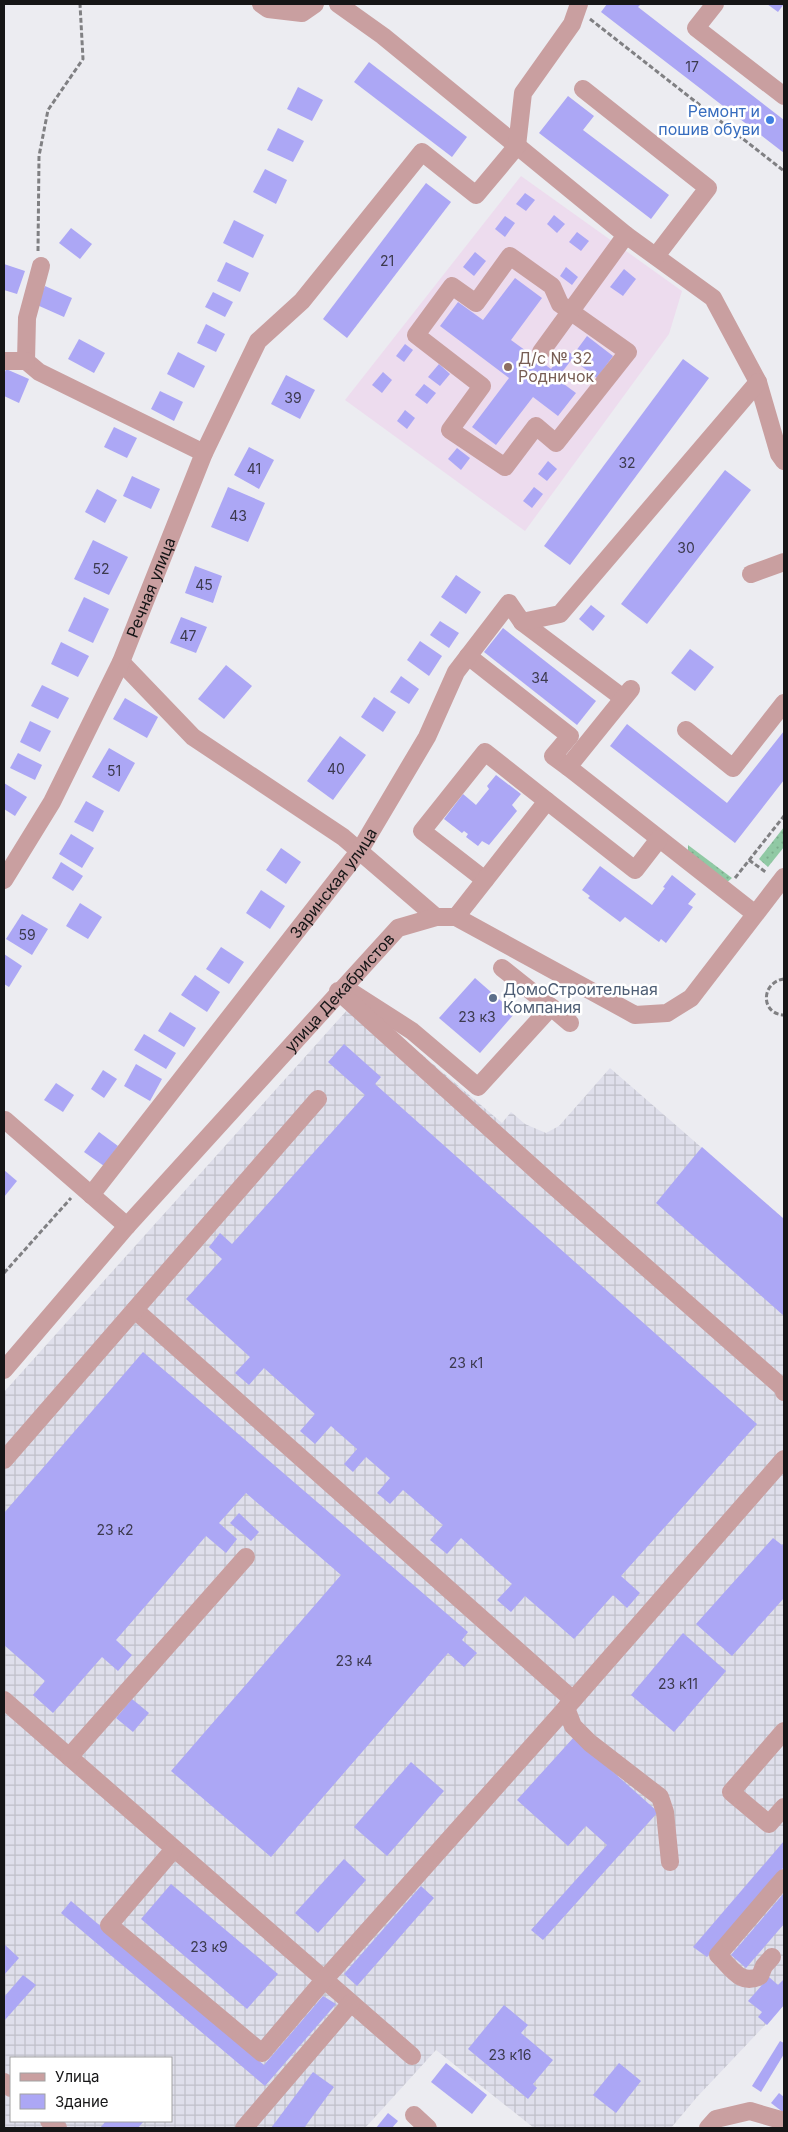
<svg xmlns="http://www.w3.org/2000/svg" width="788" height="2132" font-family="Inter,sans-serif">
	<defs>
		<pattern id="industrial-grid" width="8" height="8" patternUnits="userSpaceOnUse" patternTransform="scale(1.25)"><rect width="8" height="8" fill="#dfdfeb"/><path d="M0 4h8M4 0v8" fill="none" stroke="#bfbfc9"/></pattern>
		<pattern id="grass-dots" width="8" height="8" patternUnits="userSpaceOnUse" patternTransform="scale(1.25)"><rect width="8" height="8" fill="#90c9a4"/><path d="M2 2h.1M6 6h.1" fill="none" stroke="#7bac8c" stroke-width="1.8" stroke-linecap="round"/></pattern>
	</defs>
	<rect width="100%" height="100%" fill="#ececf1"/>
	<path fill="url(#industrial-grid)" fill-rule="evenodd" d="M357,999L502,1123L511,1112L525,1124L546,1133L559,1126L610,1068L784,1219V2005L697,2097L671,2128H534L436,2050L365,2128H4V1392ZM11,2058H171V2121H11Z"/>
	<path fill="#eddcee" d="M521,176L682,291L669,334L525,531L345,400Z"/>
	<g fill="url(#grass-dots)">
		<path d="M784,827V847L768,867L759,859Z"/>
		<path d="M688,845L732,878L724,885L688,858Z"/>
	</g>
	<g fill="#aca7f5">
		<path d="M607,4H641L638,7L784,120V153L601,12Z"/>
		<path d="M767,4H784L778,12Z"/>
		<path d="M369,62L467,137L452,157L354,82Z"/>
		<path d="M298,87L323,100L312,121L287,109Z"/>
		<path d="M568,96L594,116L583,130L669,195L651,219L539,133Z"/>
		<path d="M278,128L304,141L293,162L267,150Z"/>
		<path d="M265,169L287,180L276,204L253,192Z"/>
		<path d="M426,183L451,202L347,338L323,319Z"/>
		<path d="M525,193L535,200L526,211L516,204Z"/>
		<path d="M554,215L565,224L557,233L547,224Z"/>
		<path d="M505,216L515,223L505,237L495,229Z"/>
		<path d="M234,220L264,235L253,258L223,243Z"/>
		<path d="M71,228L92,244L80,259L59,243Z"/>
		<path d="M577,232L589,241L581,251L569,242Z"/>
		<path d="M475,252L486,261L474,276L463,267Z"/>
		<path d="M226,262L249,273L240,292L217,281Z"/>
		<path d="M4,264L25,271L17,294L4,290Z"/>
		<path d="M566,267L578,277L572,285L560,276Z"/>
		<path d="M624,269L636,279L623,296L610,287Z"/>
		<path d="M515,278L542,298L511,340L551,369L566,350L573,355L587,336L613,356L597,378L572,359L557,379L576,393L558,416L533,397L496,445L472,427L509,378L440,326L458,302L483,320Z"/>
		<path d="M45,286L72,298L64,317L37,305Z"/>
		<path d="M213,292L233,302L225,317L205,307Z"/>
		<path d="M206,324L225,334L216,352L197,343Z"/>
		<path d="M79,339L105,353L94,373L68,359Z"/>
		<path d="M405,344L413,350L404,362L396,356Z"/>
		<path d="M178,352L205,366L194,388L167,374Z"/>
		<path d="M683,359L709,378L570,565L544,546Z"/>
		<path d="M439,364L450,374L440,386L428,377Z"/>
		<path d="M6,369L29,379L19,403L4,396V375Z"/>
		<path d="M383,372L392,380L382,393L372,385Z"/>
		<path d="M286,375L315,390L300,419L271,404Z"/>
		<path d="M424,384L436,393L427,404L415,395Z"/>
		<path d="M160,391L183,402L174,421L151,409Z"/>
		<path d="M405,410L415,418L407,429L397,421Z"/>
		<path d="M114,427L137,438L127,458L104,447Z"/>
		<path d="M249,447L274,460L259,489L234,475Z"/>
		<path d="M457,448L470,458L461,470L448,459Z"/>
		<path d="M548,461L557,469L547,481L538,474Z"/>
		<path d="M725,470L751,490L647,624L621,604Z"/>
		<path d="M132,476L160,489L151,509L123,496Z"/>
		<path d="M228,487L265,503L248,542L211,527Z"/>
		<path d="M534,487L543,494L532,508L523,501Z"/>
		<path d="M97,489L117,500L105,523L85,512Z"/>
		<path d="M93,540L128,557L109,595L74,579Z"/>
		<path d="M195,566L222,576L213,603L185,593Z"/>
		<path d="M456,575L481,592L466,614L441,597Z"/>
		<path d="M84,597L109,609L93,643L68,631Z"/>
		<path d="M591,605L605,616L593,631L579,619Z"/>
		<path d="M181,617L207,627L196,653L170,643Z"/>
		<path d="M440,621L459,633L449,648L430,635Z"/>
		<path d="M503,628L596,701L577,725L484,652Z"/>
		<path d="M420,641L442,656L429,676L407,660Z"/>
		<path d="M61,642L89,656L78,677L51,664Z"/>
		<path d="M690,649L714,667L695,691L671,673Z"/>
		<path d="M226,665L252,686L224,719L198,699Z"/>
		<path d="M401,676L419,689L409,704L390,692Z"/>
		<path d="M42,685L69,698L58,719L31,706Z"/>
		<path d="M374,697L396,712L383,732L361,717Z"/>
		<path d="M125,698L158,717L147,738L113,719Z"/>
		<path d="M30,721L51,731L40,752L20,742Z"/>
		<path d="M627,724L727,803L784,731V780L735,843L610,746Z"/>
		<path d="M340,736L366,755L333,800L307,781Z"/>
		<path d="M109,748L135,763L119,792L92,777Z"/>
		<path d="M18,753L42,765L35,780L10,768Z"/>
		<path d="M496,775L521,794L512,805L517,811L489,845L482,841L478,846L466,837L468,834L464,831L462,833L444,819L463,794L476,805L489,789L487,786Z"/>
		<path d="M4,783L27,797L15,816L4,809Z"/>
		<path d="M86,801L104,811L93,832L74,822Z"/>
		<path d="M71,834L94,848L82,868L59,854Z"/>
		<path d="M281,848L301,862L286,884L266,870Z"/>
		<path d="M61,862L83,876L73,891L52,878Z"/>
		<path d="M600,866L652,905L665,888L663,887L672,875L696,894L688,904L693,907L666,943L661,939L659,942L625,917L620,922L588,898L590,896L582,890Z"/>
		<path d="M261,890L285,906L270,929L246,913Z"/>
		<path d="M80,903L102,917L88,939L66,926Z"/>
		<path d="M22,914L48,929L32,955L6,939Z"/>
		<path d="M221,947L244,962L229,984L206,969Z"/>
		<path d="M4,954L22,966L9,987L4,984Z"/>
		<path d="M195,975L220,992L207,1012L181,995Z"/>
		<path d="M475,978L515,1013L480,1053L439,1018Z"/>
		<path d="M170,1012L196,1028L184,1047L158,1031Z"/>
		<path d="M144,1034L176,1053L166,1069L134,1050Z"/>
		<path d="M344,1044L381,1077L375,1084L757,1424L621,1576L640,1593L627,1608L613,1595L574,1639L525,1596L511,1612L497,1600L512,1584L461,1538L447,1554L430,1540L443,1525L403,1490L390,1504L377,1493L390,1478L366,1457L353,1472L344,1464L357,1449L331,1426L315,1444L300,1431L315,1414L264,1368L249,1385L235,1373L250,1357L186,1299L222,1259L209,1247L220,1233L232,1244L365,1095L328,1062Z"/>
		<path d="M136,1064L162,1079L150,1101L124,1086Z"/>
		<path d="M103,1070L117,1079L104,1098L91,1089Z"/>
		<path d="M56,1083L74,1095L63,1112L44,1100Z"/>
		<path d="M99,1132L118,1146L104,1166L84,1152Z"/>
		<path d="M702,1147L784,1219V1316L656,1203Z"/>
		<path d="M4,1170L17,1181L4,1197Z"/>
		<path d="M143,1352L468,1632L462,1640L477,1653L464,1667L448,1653L271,1857L171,1771L341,1575L246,1493L219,1523L237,1539L226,1553L206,1536L116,1640L132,1655L118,1671L102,1657L53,1713L33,1695L45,1681L4,1645V1513Z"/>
		<path d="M239,1513L259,1532L251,1541L230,1523Z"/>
		<path d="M773,1538L782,1545L784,1543V1598L732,1656L696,1624Z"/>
		<path d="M683,1633L726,1671L674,1732L631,1695Z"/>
		<path d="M132,1699L149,1713L133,1732L116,1718Z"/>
		<path d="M574,1737L658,1812L543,1940L531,1930L607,1845L586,1826L568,1846L517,1800Z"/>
		<path d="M411,1762L444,1791L387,1856L354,1827Z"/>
		<path d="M784,1841V1867L707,1957L693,1947Z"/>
		<path d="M344,1859L366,1880L318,1933L295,1913Z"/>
		<path d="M171,1884L278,1974L247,2009L141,1919Z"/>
		<path d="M421,1886L434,1898L357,1986L344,1974Z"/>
		<path d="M784,1893V1924L746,1968L731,1955Z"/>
		<path d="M71,1901L264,2065L323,1996L336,2004L265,2086L61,1913Z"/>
		<path d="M4,1944L19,1958L4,1975Z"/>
		<path d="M23,1975L36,1985L4,2021V1997Z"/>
		<path d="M769,1977L778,1985L784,1979V2005L767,2025L758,2017L762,2012L748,2001Z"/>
		<path d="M504,2005L528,2025L521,2033L553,2060L533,2084L537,2088L528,2099L468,2049Z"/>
		<path d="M780,2041L784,2043V2054L761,2092L752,2086Z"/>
		<path d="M446,2063L487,2095L472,2114L431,2082Z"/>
		<path d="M619,2063L641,2081L616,2113L593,2095Z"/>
		<path d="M313,2072L334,2087L304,2128H271Z"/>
		<path d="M779,2093L784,2097V2113L771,2103Z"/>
		<path d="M388,2113L398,2121L392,2128H376Z"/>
		<path d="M106,2121H144L138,2128H100Z"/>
	</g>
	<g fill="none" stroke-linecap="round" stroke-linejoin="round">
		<g stroke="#808083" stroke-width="3" stroke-dasharray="5 2.5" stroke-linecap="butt">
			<path d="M590,19L784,171"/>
			<path d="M38,251L39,156L48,110L83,59L80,4"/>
			<path d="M749,860L767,873"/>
			<path d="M735,878L784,816"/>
			<path d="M784,979C761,982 760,1014 784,1015"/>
			<path d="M4,1273L71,1198"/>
		</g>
		<g stroke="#c99fa0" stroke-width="18">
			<path d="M261,4L268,9L302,13L315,4"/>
			<path d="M338,4L383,36L626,235L713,298L758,382L779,454L784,461"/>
			<path d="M715,4L696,28L784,96"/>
			<path d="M583,89L708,188L656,256"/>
			<path d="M510,256L552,286L560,304L628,352L556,443L536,426L505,467L450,430L482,386L416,335L452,286L476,303Z"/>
			<path d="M41,266L27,318L26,361L39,372L204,453"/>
			<path d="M541,352L626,235"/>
			<path d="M4,361H26"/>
			<path d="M751,574L784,562"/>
			<path d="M522,622L623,698"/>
			<path d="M468,656L570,736L553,756L568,767"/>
			<path d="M121,662L193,737L343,837L436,917"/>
			<path d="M631,689L568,767L754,913"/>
			<path d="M686,730L733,768L784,703"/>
			<path id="s1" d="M4,880L52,802L121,662L204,453L258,341L302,301L422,152L476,195L517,146L523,93L572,24L579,4"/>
			<path d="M485,880L422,831L485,752L547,801"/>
			<path d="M456,917L547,801L635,870L659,839"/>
			<path d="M345,988L412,1031L478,1087L551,1007L502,968"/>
			<path d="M338,991L548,1181L783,1388L784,1392"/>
			<path d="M551,1007L570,1023"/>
			<path d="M4,1121L5,1120L127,1226"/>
			<path id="s2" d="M91,1195L360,850L427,737L456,672L509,603L522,622L560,614L758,382"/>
			<path d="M135,1310L573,1700"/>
			<path id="s3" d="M4,1370L127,1226L398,928L436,917H456L635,1015L667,1013L691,998L784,877"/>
			<path d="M4,1460L318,1099"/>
			<path d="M4,1700L412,2056"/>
			<path d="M566,1708L573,1726L590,1743L660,1797L665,1812L670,1862"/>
			<path d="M784,1731L731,1792L769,1824L784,1807"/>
			<path d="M69,1757L246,1557"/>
			<path d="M174,1849L109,1925L262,2053L324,1980L566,1708L784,1459"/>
			<path d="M772,1957L764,1966L760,1976C740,1986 732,1968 718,1955L784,1878"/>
			<path d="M4,2082L11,2088"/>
			<path d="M414,2115L428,2128"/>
			<path d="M49,2121L58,2128"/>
			<path d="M244,2128L351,2003"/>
			<path d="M708,2128L716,2119L750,2111L784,2121"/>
		</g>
	</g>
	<circle fill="#3f7fe0" stroke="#fff" stroke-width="2" cx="770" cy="120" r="5"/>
	<circle fill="#8d6e63" stroke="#fff" stroke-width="2" cx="508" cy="367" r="5"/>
	<circle fill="#5c6f8a" stroke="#fff" stroke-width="2" cx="493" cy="998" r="5"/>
	<g text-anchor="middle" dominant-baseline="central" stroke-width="5" stroke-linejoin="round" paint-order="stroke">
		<g font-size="14" fill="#3c3a4e">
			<text x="692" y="66">17</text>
			<text x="387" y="260">21</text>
			<text x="293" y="397">39</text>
			<text x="627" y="462">32</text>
			<text x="254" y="468">41</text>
			<text x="238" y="515">43</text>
			<text x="686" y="547">30</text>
			<text x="101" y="568">52</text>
			<text x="204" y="584">45</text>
			<text x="188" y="635">47</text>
			<text x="540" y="677">34</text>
			<text x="336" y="768">40</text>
			<text x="114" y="770">51</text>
			<text x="27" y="934">59</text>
			<text x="477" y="1016">23 к3</text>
			<text x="466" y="1362">23 к1</text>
			<text x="115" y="1529">23 к2</text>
			<text x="354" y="1660">23 к4</text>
			<text x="678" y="1683">23 к11</text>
			<text x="209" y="1946">23 к9</text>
			<text x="510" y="2054">23 к16</text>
		</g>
		<g font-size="16" fill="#366cbe" stroke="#fff" text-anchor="end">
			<text x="760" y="111">Ремонт и<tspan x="760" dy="18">пошив обуви</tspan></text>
		</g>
		<g font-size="16" fill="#785e54" stroke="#fff" text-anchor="start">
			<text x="518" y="358">Д/с № 32<tspan x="518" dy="18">Родничок</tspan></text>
		</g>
		<g font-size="16" fill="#161617" stroke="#fff">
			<text stroke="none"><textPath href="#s1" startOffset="328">Речная улица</textPath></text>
			<text stroke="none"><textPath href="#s2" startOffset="395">Заринская улица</textPath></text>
			<text stroke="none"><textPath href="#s3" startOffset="505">улица Декабристов</textPath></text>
		</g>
		<g font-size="16" fill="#4e5e75" stroke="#fff" text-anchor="start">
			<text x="503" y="989">ДомоСтроительная<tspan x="503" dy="18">Компания</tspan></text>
		</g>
	</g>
	<rect width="788" height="2132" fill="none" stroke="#161617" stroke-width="10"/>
	<rect x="10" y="2057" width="162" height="65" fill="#ffffff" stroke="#a2a2a2"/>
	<rect x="20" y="2073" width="25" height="8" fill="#c99fa0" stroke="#a2a2a2"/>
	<text x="55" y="2082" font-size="15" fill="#161617">Улица</text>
	<rect x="20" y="2094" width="25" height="15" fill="#aca7f5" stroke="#a2a2a2"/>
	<text x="55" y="2107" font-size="15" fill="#161617">Здание</text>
</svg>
